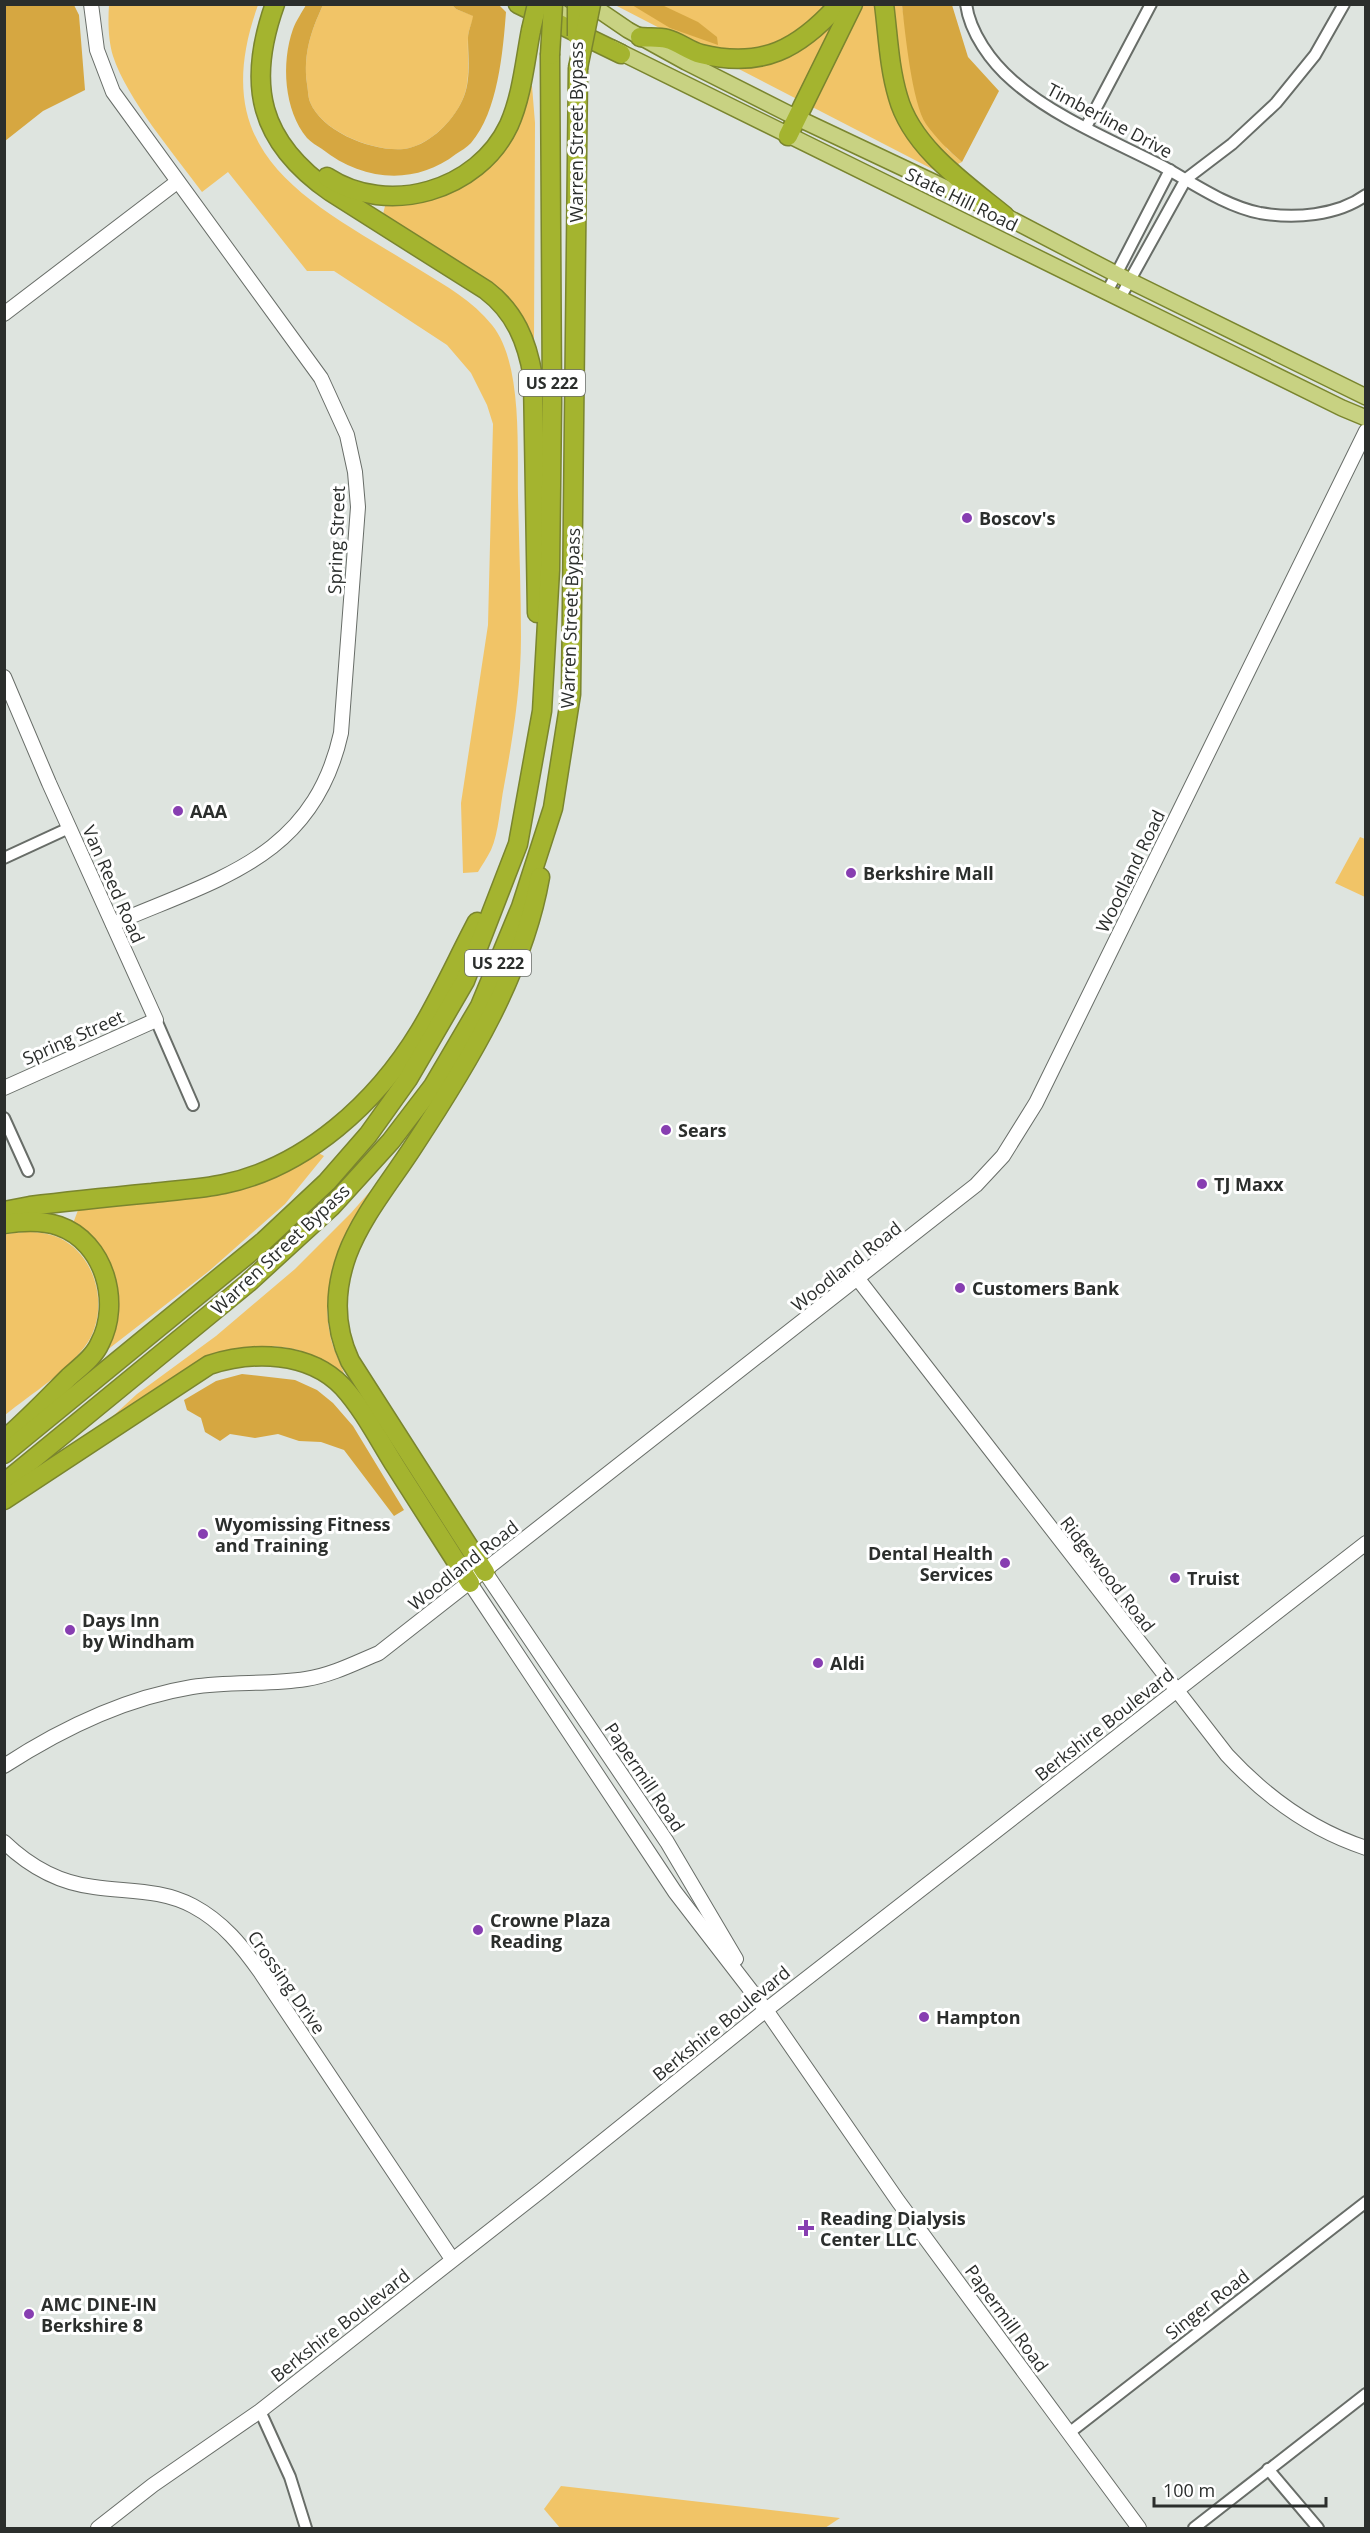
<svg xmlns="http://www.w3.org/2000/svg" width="1370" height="2533" font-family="'Open Sans',sans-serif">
	<rect width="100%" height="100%" fill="#dee4df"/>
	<g fill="#f1c467">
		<path d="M109,5H258C203,158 310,201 420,270C446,286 473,301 492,325C523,363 517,449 518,496C519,543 521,590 521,637C521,687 513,737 504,786C500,806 499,832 491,850C487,858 482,865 478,872L463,873L461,803L488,625L493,424L487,405L471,373L447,345L334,271H307L228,172L202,192C174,154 127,99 113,56C108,40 108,20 109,5Z"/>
		<path d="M323,5H452L456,9L474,16C472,23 468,31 468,38C467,61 472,84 460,105C450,124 427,146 404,149C374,152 322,132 310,102C308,97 308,89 307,84C303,54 311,31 323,5Z"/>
		<path d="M615,5H902L914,86L947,149L962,162L940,173Z"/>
		<path d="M526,86H532L535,123L534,340L523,320L498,289L383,214L386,202L474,177Z"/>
		<path d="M1360,837L1365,839V897L1335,883Z"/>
		<path d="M315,1151L324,1156L285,1204L209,1271L102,1354C114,1322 129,1286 104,1255C95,1244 82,1235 72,1226L80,1205L140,1200Z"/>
		<path d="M395,1163C361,1215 316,1267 330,1334C332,1347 339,1360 344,1373C329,1364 314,1355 298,1350C220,1330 158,1388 99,1429L137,1394L216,1336L295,1269L351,1213Z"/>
		<path d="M25,1232C39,1232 52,1233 65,1241C98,1261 108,1310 88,1342C68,1372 32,1393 5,1415V1234Z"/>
		<path d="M561,2486L840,2518L825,2528H560L544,2509Z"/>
	</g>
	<g fill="#d6a741">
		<path d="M5,4L74,5L79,15L85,90L43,111L5,141Z"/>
		<path d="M306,5H323C311,31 303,54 307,84C308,89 308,97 310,102C322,132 373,152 404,149C427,146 449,125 460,105C472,84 468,61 468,38C468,31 472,23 473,16L456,9L452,5H499L506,12C503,51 498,112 471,143C467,147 461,151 456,154C415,186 362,181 322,149C317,146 311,142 307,138C284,110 281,63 293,29C296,21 302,12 306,5Z"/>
		<path d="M632,5H662L698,22L717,37L718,45L670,28Z"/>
		<path d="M902,5H952L968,57L999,91L962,162C949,151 936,138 926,124C912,103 905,32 902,5Z"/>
		<path d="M242,1374L295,1380L317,1390L333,1403L353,1426L404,1510L394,1516L344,1450L321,1442L299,1441L278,1434L255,1438L230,1434L220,1441L205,1432L201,1418L187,1410L184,1400L216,1381Z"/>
	</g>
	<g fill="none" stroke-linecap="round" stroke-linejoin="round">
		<g stroke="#686d68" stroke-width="14">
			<g id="street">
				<path d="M966,4C970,33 991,62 1013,81C1054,117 1113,141 1162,166C1193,183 1225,206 1260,213C1294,219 1337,216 1366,195"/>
				<path d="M1086,127L1151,4"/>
				<path d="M1107,292L1170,170"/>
				<path d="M1120,298L1186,179L1232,144L1276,103L1315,55L1344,4"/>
				<path d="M4,858L69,828"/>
				<path d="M156,1020L193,1105"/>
				<path d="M4,1118L28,1171"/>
				<path d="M260,2411L290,2477L306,2528"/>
				<path d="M1069,2433L1366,2202"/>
				<path d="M1268,2469L1318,2528"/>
				<path d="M1194,2528L1366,2394"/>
			</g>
		</g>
		<g stroke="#686d68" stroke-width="16">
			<g id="secondary">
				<path d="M91,4L97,50L113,92L321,378L347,435L355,472L358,507L341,733C313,859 216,879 113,924"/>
				<path d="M4,314L177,182"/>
				<path d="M4,677L49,783L156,1020L4,1088"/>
				<path d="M858,1279L1227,1755C1266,1797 1311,1830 1366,1848"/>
				<path d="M485,1572L667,1842L736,1959"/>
				<path d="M470,1583L675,1892L766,2010L898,2201L1139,2528"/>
				<path d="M4,1766C61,1729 125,1698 192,1687C230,1681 268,1685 306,1679C332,1675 355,1663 379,1653L976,1185L1003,1156L1036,1103L1366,431"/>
				<path d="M4,1842C29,1866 59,1883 94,1887C128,1892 161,1889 193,1906C223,1922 242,1946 261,1973L452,2259"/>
				<path d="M98,2528L153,2485L260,2411L542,2190L766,2010L1366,1543"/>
			</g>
		</g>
		<g stroke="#7a852e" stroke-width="18">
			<g id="primary">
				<path d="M548,4L585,30"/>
				<path d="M590,4L628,30L686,62L787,113L1005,216L1116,274L1366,397"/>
				<path d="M612,48L1342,408L1366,418"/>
			</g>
		</g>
		<g stroke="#7a852e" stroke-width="21">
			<g id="highway">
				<path d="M275,4C246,85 259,142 331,192L486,290C515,312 527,341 533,377L537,613"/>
				<path d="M518,4L621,54"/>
				<path d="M884,4C888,35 889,67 898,97C912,148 966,184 1005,216"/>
				<path d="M640,37C649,38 659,37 667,39C679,42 689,51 701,54C762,69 799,49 839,4"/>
				<path d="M788,136L853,4"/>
				<path d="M327,177C388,217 478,191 509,125C522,96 525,61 531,30"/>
				<path d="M4,1211L30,1206C71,1201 111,1197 152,1193C176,1190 201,1189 224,1184C306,1167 377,1102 420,1031C441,996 458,958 477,922"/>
				<path d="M4,1224C23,1221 42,1220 59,1226C105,1242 121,1303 100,1343C94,1357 80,1367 69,1377C48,1398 28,1419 6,1438"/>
				<path d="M4,1454L264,1241L327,1182L368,1135L408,1079L465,981L518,844L542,711L550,570L552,402L550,55"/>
				<path d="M4,1483L248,1283L332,1206L391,1141L433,1086L480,1006L521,907L553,808L571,694L578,68"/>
				<path d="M4,1500L209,1365C252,1351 309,1351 343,1387C364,1410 379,1440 396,1467C421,1506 445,1544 470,1583"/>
				<path d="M485,1572L350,1361C334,1327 334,1291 347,1255C361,1217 391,1181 413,1147C467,1065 523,974 540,877"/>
			</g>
		</g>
		<use href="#street" stroke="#fff" stroke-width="10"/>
		<use href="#secondary" stroke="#fff" stroke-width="14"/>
		<use href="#primary" stroke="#c8d282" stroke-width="15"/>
		<use href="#highway" stroke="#a4b42f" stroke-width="18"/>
		<g stroke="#7a852e" stroke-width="21" stroke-linecap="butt">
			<g id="highway-bridge">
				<path d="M577,4V36"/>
				<path d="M531,30L537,4"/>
				<path d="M550,55L553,4"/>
				<path d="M578,68L591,4"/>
			</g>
		</g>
		<use href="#highway-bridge" stroke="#a4b42f" stroke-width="18"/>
	</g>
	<g fill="#873eb1" stroke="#fff" stroke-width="2">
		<circle cx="967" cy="518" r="6"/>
		<circle cx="178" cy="811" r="6"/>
		<circle cx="851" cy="873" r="6"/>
		<circle cx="666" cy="1130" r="6"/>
		<circle cx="1202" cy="1184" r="6"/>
		<circle cx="960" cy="1288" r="6"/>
		<circle cx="203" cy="1534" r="6"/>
		<circle cx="1005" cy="1563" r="6"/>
		<circle cx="1175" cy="1578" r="6"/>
		<circle cx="70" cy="1630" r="6"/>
		<circle cx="818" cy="1663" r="6"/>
		<circle cx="478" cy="1930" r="6"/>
		<circle cx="924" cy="2017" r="6"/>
		<path d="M803 2219h6v6h6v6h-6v6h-6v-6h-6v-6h6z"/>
		<circle cx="29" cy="2314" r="6"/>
	</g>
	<g text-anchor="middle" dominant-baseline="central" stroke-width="6" stroke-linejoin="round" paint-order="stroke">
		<g fill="#fff" stroke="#6b6d6b" stroke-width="1.5">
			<rect x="519" y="370" width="66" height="26" rx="4.5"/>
			<rect x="465" y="950" width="66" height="26" rx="4.5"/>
		</g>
		<g font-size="16" font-weight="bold" fill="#2b2e2c">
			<text x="552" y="383">US 222</text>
			<text x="498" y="963">US 222</text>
		</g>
		<g font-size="18" fill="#2b2e2c" stroke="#fff">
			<text transform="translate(1110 120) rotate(28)">Timberline Drive</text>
			<text transform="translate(576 132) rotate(-90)">Warren Street Bypass</text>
			<text transform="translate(962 199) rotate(26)">State Hill Road</text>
			<text transform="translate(336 540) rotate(-88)">Spring Street</text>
			<text transform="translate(570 618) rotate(-88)">Warren Street Bypass</text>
			<text transform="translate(1130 871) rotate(-64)">Woodland Road</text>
			<text transform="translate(114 884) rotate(66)">Van Reed Road</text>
			<text transform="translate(73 1037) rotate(-24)">Spring Street</text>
			<text transform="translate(280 1249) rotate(-43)">Warren Street Bypass</text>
			<text transform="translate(846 1266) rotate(-38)">Woodland Road</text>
			<text transform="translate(463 1565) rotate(-38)">Woodland Road</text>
			<text transform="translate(1108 1574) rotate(52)">Ridgewood Road</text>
			<text transform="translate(1104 1724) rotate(-38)">Berkshire Boulevard</text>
			<text transform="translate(645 1777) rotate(56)">Papermill Road</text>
			<text transform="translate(287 1982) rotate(55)">Crossing Drive</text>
			<text transform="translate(721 2023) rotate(-39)">Berkshire Boulevard</text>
			<text transform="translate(1207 2304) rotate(-38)">Singer Road</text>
			<text transform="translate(1007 2318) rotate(54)">Papermill Road</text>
			<text transform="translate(340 2325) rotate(-38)">Berkshire Boulevard</text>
		</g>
		<g font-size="18" font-weight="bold" fill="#2b2e2c" stroke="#fff" text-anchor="start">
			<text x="979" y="518">Boscov's</text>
			<text x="190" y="811">AAA</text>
			<text x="863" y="873">Berkshire Mall</text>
			<text x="678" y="1130">Sears</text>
			<text x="1214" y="1184">TJ Maxx</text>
			<text x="972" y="1288">Customers Bank</text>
			<text x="215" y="1524">Wyomissing Fitness<tspan x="215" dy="21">and Training</tspan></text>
			<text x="993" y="1553" text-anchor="end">Dental Health<tspan x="993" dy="21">Services</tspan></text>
			<text x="1187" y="1578">Truist</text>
			<text x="82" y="1620">Days Inn<tspan x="82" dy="21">by Windham</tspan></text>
			<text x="830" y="1663">Aldi</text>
			<text x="490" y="1920">Crowne Plaza<tspan x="490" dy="21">Reading</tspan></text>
			<text x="936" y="2017">Hampton</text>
			<text x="820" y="2218">Reading Dialysis<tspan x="820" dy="21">Center LLC</tspan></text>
			<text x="41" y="2304">AMC DINE-IN<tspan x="41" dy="21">Berkshire 8</tspan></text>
		</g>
	</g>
	<rect width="1370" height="2533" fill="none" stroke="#2b2e2c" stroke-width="12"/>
	<path d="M1154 2497v9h172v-9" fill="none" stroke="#2b2e2c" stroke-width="3"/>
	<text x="1163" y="2497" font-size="18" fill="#2b2e2c" stroke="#ffffff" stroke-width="4.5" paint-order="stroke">100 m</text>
</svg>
